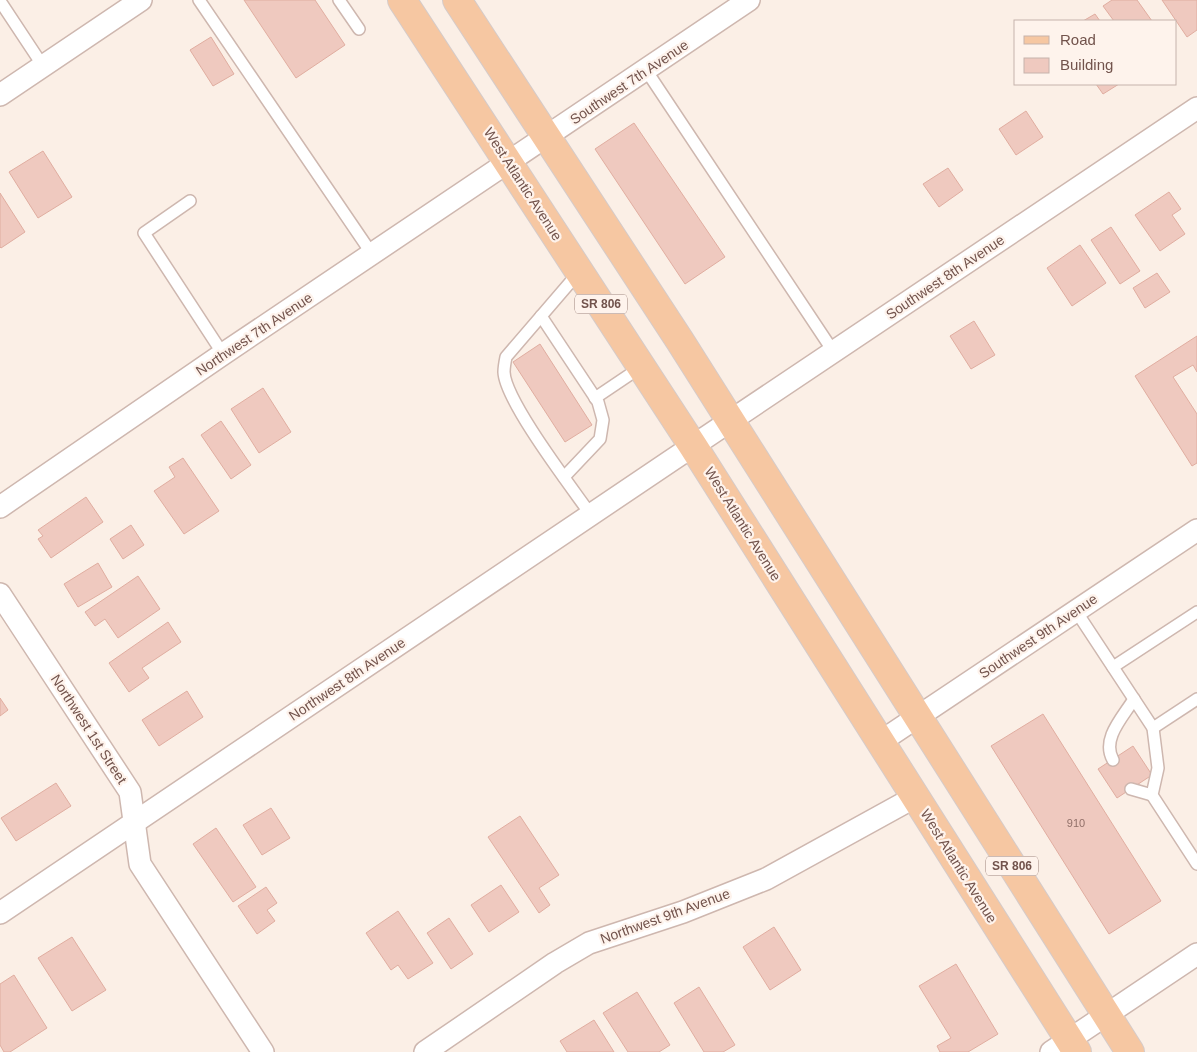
<svg xmlns="http://www.w3.org/2000/svg" width="1197" height="1052" font-family="Helvetica,sans-serif">
	<rect width="100%" height="100%" fill="#fbefe6"/>
	<g fill="#efc9bf" stroke="#e0ada0">
		<path d="M244,0H315L345,45L296,78Z"/>
		<path d="M1112,0H1137L1152,21H1114L1103,6Z"/>
		<path d="M1162,0H1197V30L1187,37Z"/>
		<path d="M1095,14L1100,21H1083Z"/>
		<path d="M211,37L234,74L213,86L190,50Z"/>
		<path d="M1096,84H1119L1103,94Z"/>
		<path d="M1026,111L1043,137L1016,155L999,129Z"/>
		<path d="M634,123L725,257L685,284L595,149Z"/>
		<path d="M43,151L72,197L38,218L9,172Z"/>
		<path d="M948,168L963,190L939,207L923,184Z"/>
		<path d="M1169,192L1181,209L1172,215L1185,234L1160,251L1135,215Z"/>
		<path d="M0,193L25,232L1,248L0,247Z"/>
		<path d="M1111,227L1140,271L1120,284L1091,240Z"/>
		<path d="M1080,245L1106,283L1072,306L1047,268Z"/>
		<path d="M1157,273L1170,292L1145,308L1133,288Z"/>
		<path d="M974,321L995,355L971,369L950,336Z"/>
		<path d="M1197,336V372L1193,365L1173,377L1197,414V463L1192,466L1135,376Z"/>
		<path d="M540,344L592,425L565,442L513,362Z"/>
		<path d="M263,388L291,432L259,453L231,409Z"/>
		<path d="M221,421L251,465L231,479L201,435Z"/>
		<path d="M183,458L219,511L184,534L154,491L175,477L169,467Z"/>
		<path d="M86,497L103,522L51,558L38,539L43,536L38,530Z"/>
		<path d="M131,525L144,545L123,559L110,539Z"/>
		<path d="M98,563L112,587L78,607L64,584Z"/>
		<path d="M138,576L160,609L118,638L105,619L95,626L85,612Z"/>
		<path d="M168,622L181,642L142,668L149,678L129,692L109,663Z"/>
		<path d="M187,691L203,717L159,746L142,720Z"/>
		<path d="M0,698L8,710L0,716Z"/>
		<path d="M1043,714L1161,901L1109,934L991,746Z"/>
		<path d="M1133,746L1152,775L1117,798L1098,769Z"/>
		<path d="M56,783L71,806L16,841L1,818Z"/>
		<path d="M271,808L290,838L262,855L243,825Z"/>
		<path d="M520,816L559,875L539,888L550,905L539,913L488,837Z"/>
		<path d="M216,828L256,887L233,902L193,844Z"/>
		<path d="M501,885L519,912L489,932L471,905Z"/>
		<path d="M266,887L277,903L267,910L275,921L257,934L238,906Z"/>
		<path d="M398,911L433,963L408,979L398,965L391,970L366,933Z"/>
		<path d="M449,918L473,954L451,969L427,933Z"/>
		<path d="M774,927L801,970L770,990L743,947Z"/>
		<path d="M72,937L106,990L72,1011L38,958Z"/>
		<path d="M956,964L998,1034L968,1052H940L937,1046L951,1038L919,986Z"/>
		<path d="M14,975L47,1028L10,1052H4L0,1045V984Z"/>
		<path d="M699,987L735,1045L723,1052H704L674,1003Z"/>
		<path d="M637,992L670,1045L659,1052H628L603,1013Z"/>
		<path d="M594,1020L614,1052H567L560,1041Z"/>
	</g>
	<g fill="none" stroke-linecap="round" stroke-linejoin="round">
		<g stroke="#ceb7af" stroke-width="14">
			<g id="lane">
				<path d="M199,0L372,254"/>
				<path d="M339,0L359,29"/>
				<path d="M0,1L43,66"/>
				<path d="M646,70L833,351"/>
				<path d="M190,201L144,233L223,354"/>
				<path d="M579,272L506,357C505,362 504,368 504,372C505,401 572,488 591,515"/>
				<path d="M541,316L598,402L603,420L600,439L564,477"/>
				<path d="M595,398L641,367"/>
				<path d="M1076,611L1153,728L1158,768L1152,795L1197,864"/>
				<path d="M1113,667L1197,612"/>
				<path d="M1153,728L1197,699"/>
				<path d="M1113,760C1101,739 1123,717 1134,699"/>
				<path d="M1131,789L1152,795"/>
			</g>
		</g>
		<g stroke="#ceb7af" stroke-width="24">
			<g id="street">
				<path d="M0,95L141,0"/>
				<path d="M0,507L223,354L749,0"/>
				<path d="M0,594L130,792L140,864L263,1052"/>
				<path d="M880,742L1197,530"/>
				<path d="M0,913L669,462C845,344 1021,226 1197,108"/>
				<path d="M425,1052L555,963L589,943L683,912L766,879L915,797"/>
				<path d="M1051,1052L1197,954"/>
			</g>
		</g>
		<g stroke="#d5cbc9" stroke-width="30">
			<g id="primary">
				<path d="M402,0L693,446L1077,1052"/>
				<path d="M457,0L680,341L1130,1052"/>
			</g>
		</g>
		<use href="#lane" stroke="#fff" stroke-width="11"/>
		<use href="#street" stroke="#fff" stroke-width="21"/>
		<use href="#primary" stroke="#f6c7a2" stroke-width="28"/>
	</g>
	<g text-anchor="middle" dominant-baseline="central" stroke-width="4.5" stroke-linejoin="round" paint-order="stroke">
		<g font-size="11" fill="#917069">
			<text x="1076" y="823">910</text>
		</g>
		<g fill="#fef3ec" stroke="#9c837c" stroke-width="1">
			<rect x="575" y="294.5" width="52" height="19" rx="4"/>
			<rect x="986" y="856.5" width="52" height="19" rx="4"/>
		</g>
		<g font-size="12" font-weight="bold" fill="#72534c">
			<text x="601" y="304">SR 806</text>
			<text x="1012" y="866">SR 806</text>
		</g>
		<g font-size="14" fill="#72534c" stroke="#fef3ec">
			<text transform="translate(629 82) rotate(-34)">Southwest 7th Avenue</text>
			<text transform="translate(523 184) rotate(57)">West Atlantic Avenue</text>
			<text transform="translate(945 277) rotate(-34)">Southwest 8th Avenue</text>
			<text transform="translate(254 334) rotate(-34)">Northwest 7th Avenue</text>
			<text transform="translate(743 524) rotate(58)">West Atlantic Avenue</text>
			<text transform="translate(1038 636) rotate(-34)">Southwest 9th Avenue</text>
			<text transform="translate(347 679) rotate(-34)">Northwest 8th Avenue</text>
			<text transform="translate(89 729) rotate(57)">Northwest 1st Street</text>
			<text transform="translate(959 866) rotate(58)">West Atlantic Avenue</text>
			<text transform="translate(665 916) rotate(-20)">Northwest 9th Avenue</text>
		</g>
	</g>
	<rect x="1014" y="20" width="162" height="65" fill="#fef3ec" stroke="#c6b3ac"/>
	<rect x="1024" y="36" width="25" height="8" fill="#f6c7a2" stroke="#c6b3ac"/>
	<text x="1060" y="45" font-size="15" fill="#72534c">Road</text>
	<rect x="1024" y="58" width="25" height="15" fill="#efc9bf" stroke="#c6b3ac"/>
	<text x="1060" y="70" font-size="15" fill="#72534c">Building</text>
</svg>
